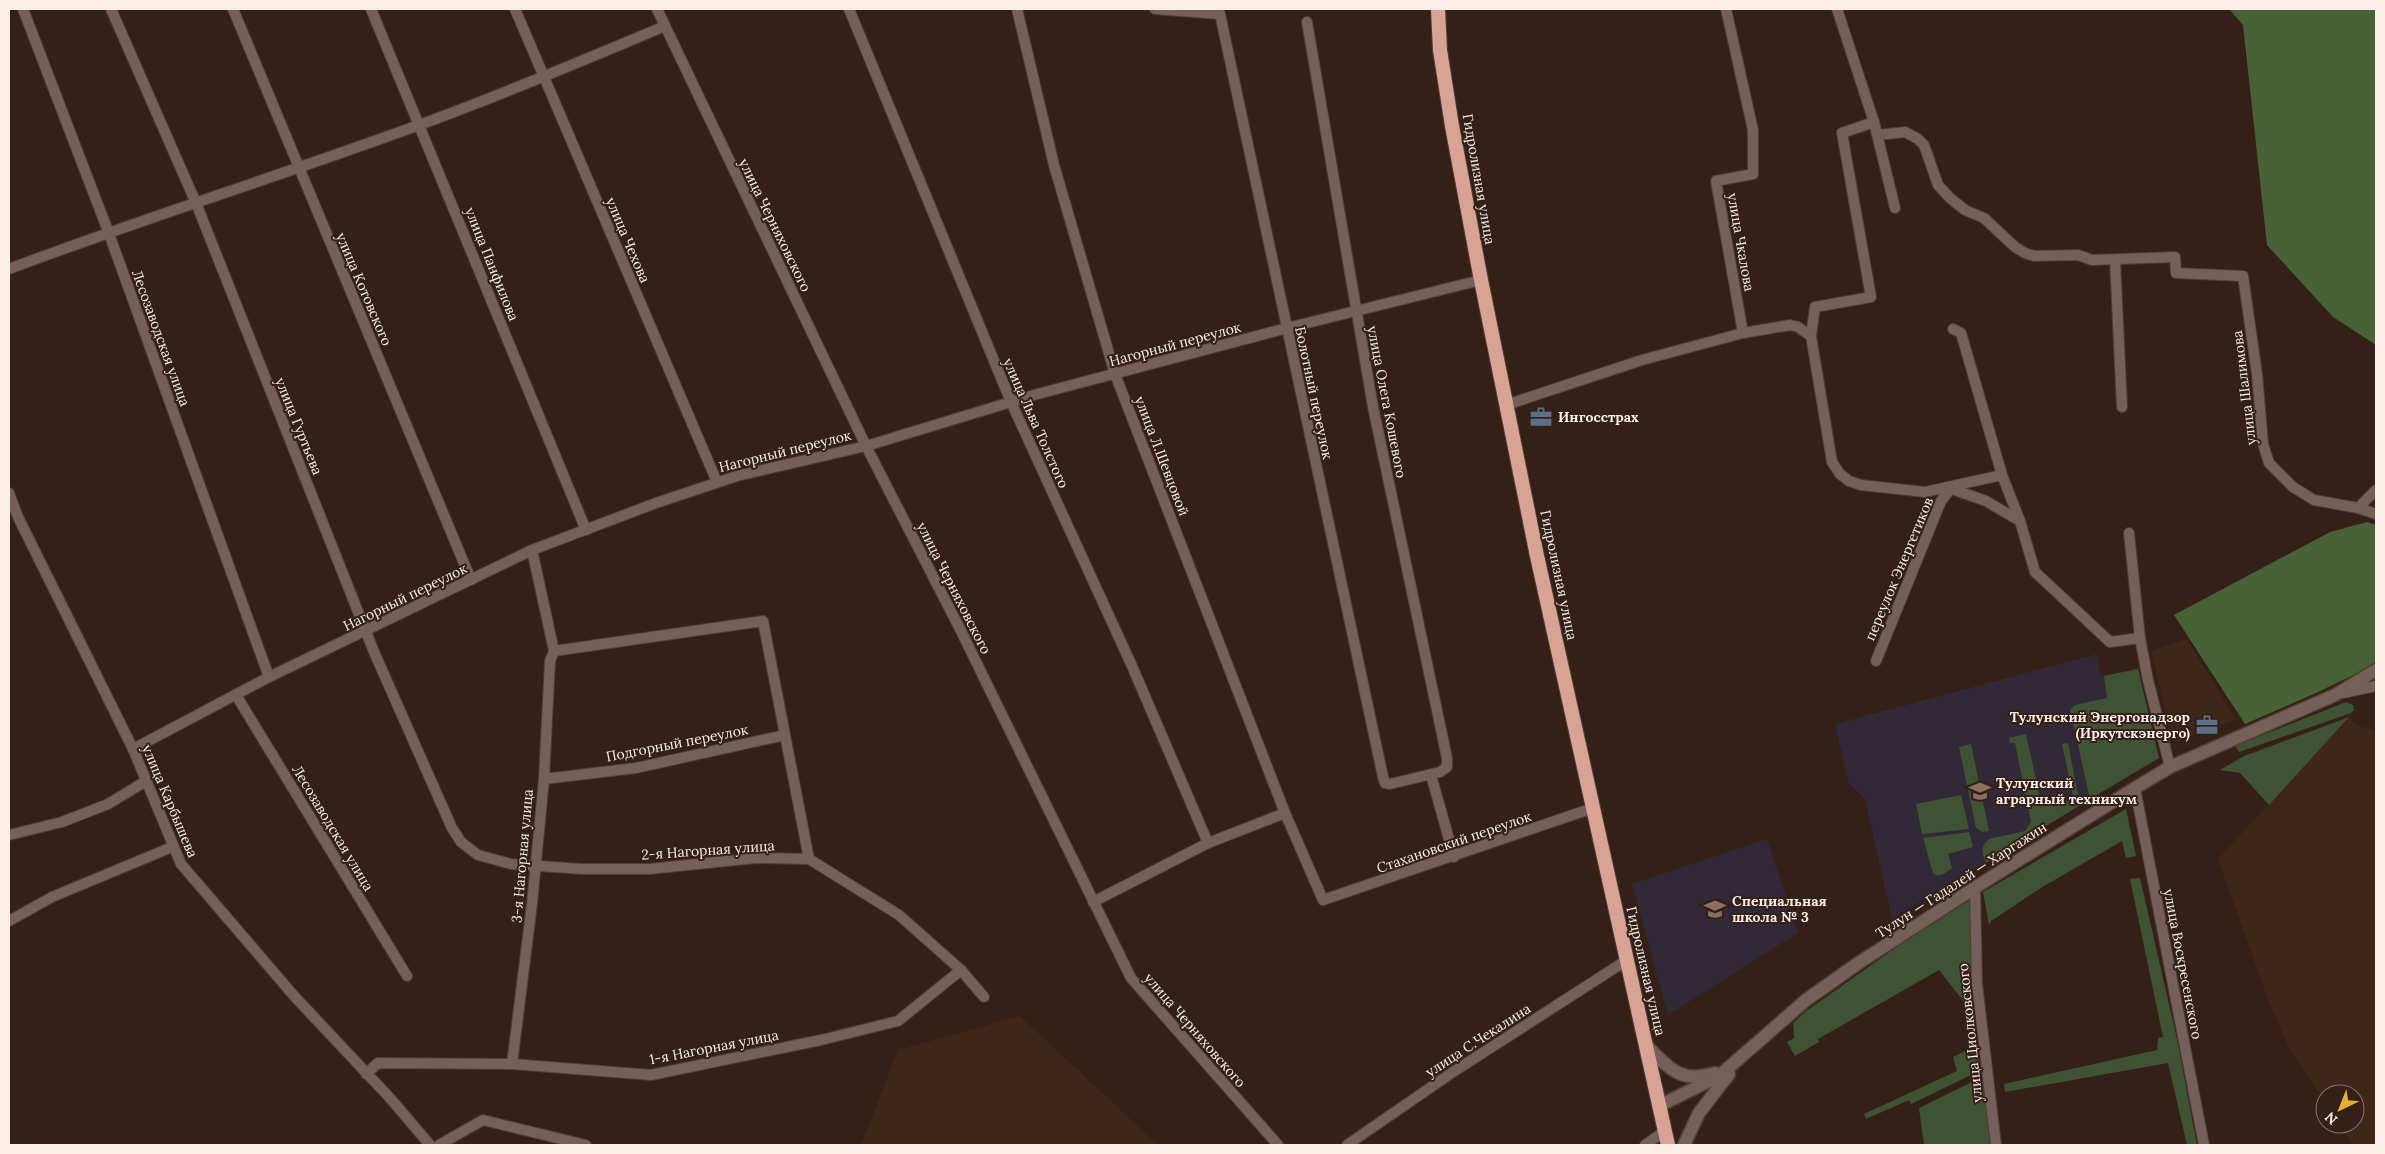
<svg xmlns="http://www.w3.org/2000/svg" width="2385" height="1154" font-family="Lora,serif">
	<rect width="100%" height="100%" fill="#342016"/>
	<g fill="#402618">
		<path d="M2187,639L2236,720L2177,742L2173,739L2151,651Z"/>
		<path d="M2349,717L2359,726L2376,730V1145H2353L2339,1124H2355V1094H2325V1102L2288,1045L2270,1005L2218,859Z"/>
		<path d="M1020,1016L1158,1145H861L898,1050Z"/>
	</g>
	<g fill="#322938">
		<path d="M2097,654L2101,676L2138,669L2159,758L1892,919L1865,799L1849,784L1835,724Z"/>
		<path d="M1767,839L1798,933L1668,1015L1632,884Z"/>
	</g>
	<g fill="#405234">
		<path d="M2138,669L2159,758L2090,799L2070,710L2075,705L2107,698L2104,676Z"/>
		<path d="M2346,702L2353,705L2354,710L2351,713L2239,752L2235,746Z"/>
		<path d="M2349,717L2269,805L2240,773L2220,770L2244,756Z"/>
		<path d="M2026,734L2042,806L2081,798L2082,804L1986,863C1982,853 1980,847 1989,839L2025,831L2031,822L2015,743H2010L2009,738Z"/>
		<path d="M2068,743L2078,795L2073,796L2062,744Z"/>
		<path d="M1971,744L1989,831L1982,832L1976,828L1959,747Z"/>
		<path d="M1961,795L1969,829L1922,834L1916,804Z"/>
		<path d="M2126,809L2136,856L2126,858L2122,841L2044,886L1991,921L1989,925L1983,892Z"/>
		<path d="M1969,832L1973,847L1948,854L1952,868C1946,872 1939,879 1933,873L1923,838Z"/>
		<path d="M2140,878L2177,1039L2197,1145H2187L2168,1063L2005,1092L2004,1084L2157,1050L2158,1038L2163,1037L2130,879Z"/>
		<path d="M1970,900L1974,1029L1968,1007L1939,970L1818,1039L1819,1042L1795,1056L1787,1042L1794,1038L1793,1023L1805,1012L1898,946Z"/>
		<path d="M1977,1045L1980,1064L1969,1076L1911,1104L1909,1100L1866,1119L1864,1114L1957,1071L1953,1057Z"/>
		<path d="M1984,1076L1991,1145H1924L1919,1108Z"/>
	</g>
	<g fill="#486136">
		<path d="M2229,9H2376V345L2333,317L2267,245L2243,25Z"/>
		<path d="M2367,522L2376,525V661L2370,667L2316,693L2245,724L2174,615L2330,532Z"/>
	</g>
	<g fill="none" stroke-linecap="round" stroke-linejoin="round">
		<g stroke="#503d33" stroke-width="12">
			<g id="minor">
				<path d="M23,9L108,231L269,677"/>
				<path d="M111,9L196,203L374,652L452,828L461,842L478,855L511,864L582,869H649L756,858L809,859L899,915L961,970L984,997"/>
				<path d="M233,9L471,580"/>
				<path d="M371,9L586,530"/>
				<path d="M515,9L717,482"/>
				<path d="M657,9L866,446L961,631L1131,978L1278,1145"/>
				<path d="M849,9L1011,402L1132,666L1208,843"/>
				<path d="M1017,9L1054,165L1115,374L1285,813L1323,900L1593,808"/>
				<path d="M1155,9L1220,14L1383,777L1385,783L1390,784L1440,772L1447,767V758L1373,407L1307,22"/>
				<path d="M1726,9L1753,130V174L1716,181L1743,333"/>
				<path d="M1837,9L1874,122L1895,208"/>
				<path d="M1874,122L1842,133L1871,297L1815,307L1811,336L1832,462L1840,474L1849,481L1861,485L1925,492L2002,475"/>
				<path d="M1878,135L1905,132L1918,139L1924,145L1938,185L1950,198L1965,210L1984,218L2015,247L2025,253L2034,256L2078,255L2092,260L2175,257L2176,273L2243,276L2257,374L2263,444L2269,463L2293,487L2314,500L2358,508L2376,514"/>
				<path d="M2115,260L2122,407"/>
				<path d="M9,269C144,218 283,175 419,125C502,95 584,60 665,26"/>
				<path d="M1953,329L1961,333L2002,475L2020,521L2035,572L2110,642L2140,638"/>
				<path d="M1506,405L1642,360L1743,333L1790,325L1798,327L1811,336"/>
				<path d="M1952,489L1986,501L2020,521"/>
				<path d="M9,493L18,517L133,749L181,864L295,997L390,1098L430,1145"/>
				<path d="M2358,508L2376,490"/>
				<path d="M2129,533L2140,638L2148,680L2170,767"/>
				<path d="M554,651L763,621L809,859"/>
				<path d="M1876,661L1941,501L1951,488"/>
				<path d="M2343,693L2376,686"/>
				<path d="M236,695L407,976"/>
				<path d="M133,749L269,677L532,550L656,503L737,476L866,446L1034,395L1287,328L1481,280"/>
				<path d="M1431,775L1454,857"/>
				<path d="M544,779L636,768L785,735"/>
				<path d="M2135,788L2204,1145"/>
				<path d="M9,835L62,822L108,804L146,781"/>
				<path d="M1975,888L1977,984L1996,1145"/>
				<path d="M1093,902L1208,843L1285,813"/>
				<path d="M9,921L52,897L172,847"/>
				<path d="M512,1064L532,904L544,779L550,661L554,651L532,550"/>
				<path d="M366,1074L378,1063L512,1064L651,1075L821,1040L898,1021L961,970"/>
				<path d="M439,1145L483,1120L586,1145"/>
				<path d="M1347,1145L1453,1072L1627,960"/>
				<path d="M1645,1145L1665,1131"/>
			</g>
		</g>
		<g stroke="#503d33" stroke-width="15">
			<g id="tertiary">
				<path d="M1646,1045C1669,1068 1680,1084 1715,1073"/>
				<path d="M1661,1105L1719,1076L1806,1000L1860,962L1987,880L2135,788L2170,767L2335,695L2376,670"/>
				<path d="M1684,1145L1699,1113L1729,1074"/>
			</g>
		</g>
		<g stroke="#503d33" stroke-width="16">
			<path id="trunk" d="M1438,9L1440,50L1452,126L1481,280L1537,556L1668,1145"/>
		</g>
		<use href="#minor" stroke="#765f59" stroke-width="10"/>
		<use href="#tertiary" stroke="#765f59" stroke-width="12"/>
		<use href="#trunk" stroke="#d8a395" stroke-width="14"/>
	</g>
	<defs>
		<g id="office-bare" transform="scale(1.725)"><path d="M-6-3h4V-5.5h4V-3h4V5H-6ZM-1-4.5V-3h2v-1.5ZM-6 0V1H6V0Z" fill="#5c6f8a" stroke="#342016" stroke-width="2.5" paint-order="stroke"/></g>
		<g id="university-bare" transform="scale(1.725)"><path d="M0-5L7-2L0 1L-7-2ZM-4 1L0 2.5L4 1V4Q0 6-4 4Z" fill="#8d6e63" stroke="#342016" stroke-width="2.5" paint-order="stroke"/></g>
		<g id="school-bare" transform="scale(1.725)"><path d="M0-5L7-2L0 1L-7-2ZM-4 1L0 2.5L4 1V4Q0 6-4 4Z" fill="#8d6e63" stroke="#342016" stroke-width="2.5" paint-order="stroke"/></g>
	</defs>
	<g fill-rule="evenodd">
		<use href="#office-bare" x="1541" y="417"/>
		<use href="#office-bare" x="2207" y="725"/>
		<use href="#university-bare" x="1980" y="791"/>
		<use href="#school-bare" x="1715" y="909"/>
	</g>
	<g text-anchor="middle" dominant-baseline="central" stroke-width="4" stroke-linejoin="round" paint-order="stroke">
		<g font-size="14" fill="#fceee7" stroke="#342016">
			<text transform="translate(1479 179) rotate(80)">Гидролизная улица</text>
			<text transform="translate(775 225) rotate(64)">улица Черняховского</text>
			<text transform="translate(628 240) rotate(67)">улица Чехова</text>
			<text transform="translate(1741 242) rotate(80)">улица Чкалова</text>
			<text transform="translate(492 264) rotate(68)">улица Панфилова</text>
			<text transform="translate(364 289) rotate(67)">улица Котовского</text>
			<text transform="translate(161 338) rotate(70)">Лесозаводская улица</text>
			<text transform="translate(1175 344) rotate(-15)">Нагорный переулок</text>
			<text transform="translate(2244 388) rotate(-97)">улица Шалимова</text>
			<text transform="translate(1314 393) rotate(78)">Болотный переулок</text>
			<text transform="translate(1387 402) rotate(79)">улица Олега Кошевого</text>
			<text transform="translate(1036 423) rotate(66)">улица Льва Толстого</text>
			<text transform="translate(299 426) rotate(68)">улица Гуртьева</text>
			<text transform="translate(785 451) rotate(-14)">Нагорный переулок</text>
			<text transform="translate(1162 456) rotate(69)">улица Л.Шевцовой</text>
			<text transform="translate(1899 569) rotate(-67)">переулок Энергетиков</text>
			<text transform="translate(1559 575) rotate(78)">Гидролизная улица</text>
			<text transform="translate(954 588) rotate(63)">улица Черняховского</text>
			<text transform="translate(405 597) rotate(-26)">Нагорный переулок</text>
			<text transform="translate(677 743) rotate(-11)">Подгорный переулок</text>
			<text transform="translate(170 801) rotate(67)">улица Карбышева</text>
			<text transform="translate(333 828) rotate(59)">Лесозаводская улица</text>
			<text transform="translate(1454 842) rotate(-19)">Стахановский переулок</text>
			<text transform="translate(708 850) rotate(-4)">2-я Нагорная улица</text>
			<text transform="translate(522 856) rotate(-85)">3-я Нагорная улица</text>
			<text transform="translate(1961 880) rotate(-33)">Тулун — Гадалей — Харгажин</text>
			<text transform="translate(2183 964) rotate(79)">улица Воскресенского</text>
			<text transform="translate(1646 971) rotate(77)">Гидролизная улица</text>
			<text transform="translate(1195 1030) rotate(49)">улица Черняховского</text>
			<text transform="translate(1970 1033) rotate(-96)">улица Циолковского</text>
			<text transform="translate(1478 1040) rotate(-33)">улица С.Чекалина</text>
			<text transform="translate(714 1047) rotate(-11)">1-я Нагорная улица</text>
		</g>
		<g font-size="14" font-weight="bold" fill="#fceee7" stroke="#342016" text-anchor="start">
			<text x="1558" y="417">Ингосстрах</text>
			<text x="2190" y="717" text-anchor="end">Тулунский Энергонадзор<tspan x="2190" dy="16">(Иркутскэнерго)</tspan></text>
			<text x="1996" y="783">Тулунский<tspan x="1996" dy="16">аграрный техникум</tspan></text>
			<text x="1732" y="901">Специальная<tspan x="1732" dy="16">школа № 3</tspan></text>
		</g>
	</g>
	<rect width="2385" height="1154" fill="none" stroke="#fceee7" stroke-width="20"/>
	<g transform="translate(2340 1109) rotate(223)"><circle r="24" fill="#342016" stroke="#84726a"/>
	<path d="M0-4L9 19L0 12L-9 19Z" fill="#e2ae34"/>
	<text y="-8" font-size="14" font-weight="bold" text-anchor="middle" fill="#fceee7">N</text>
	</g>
</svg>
